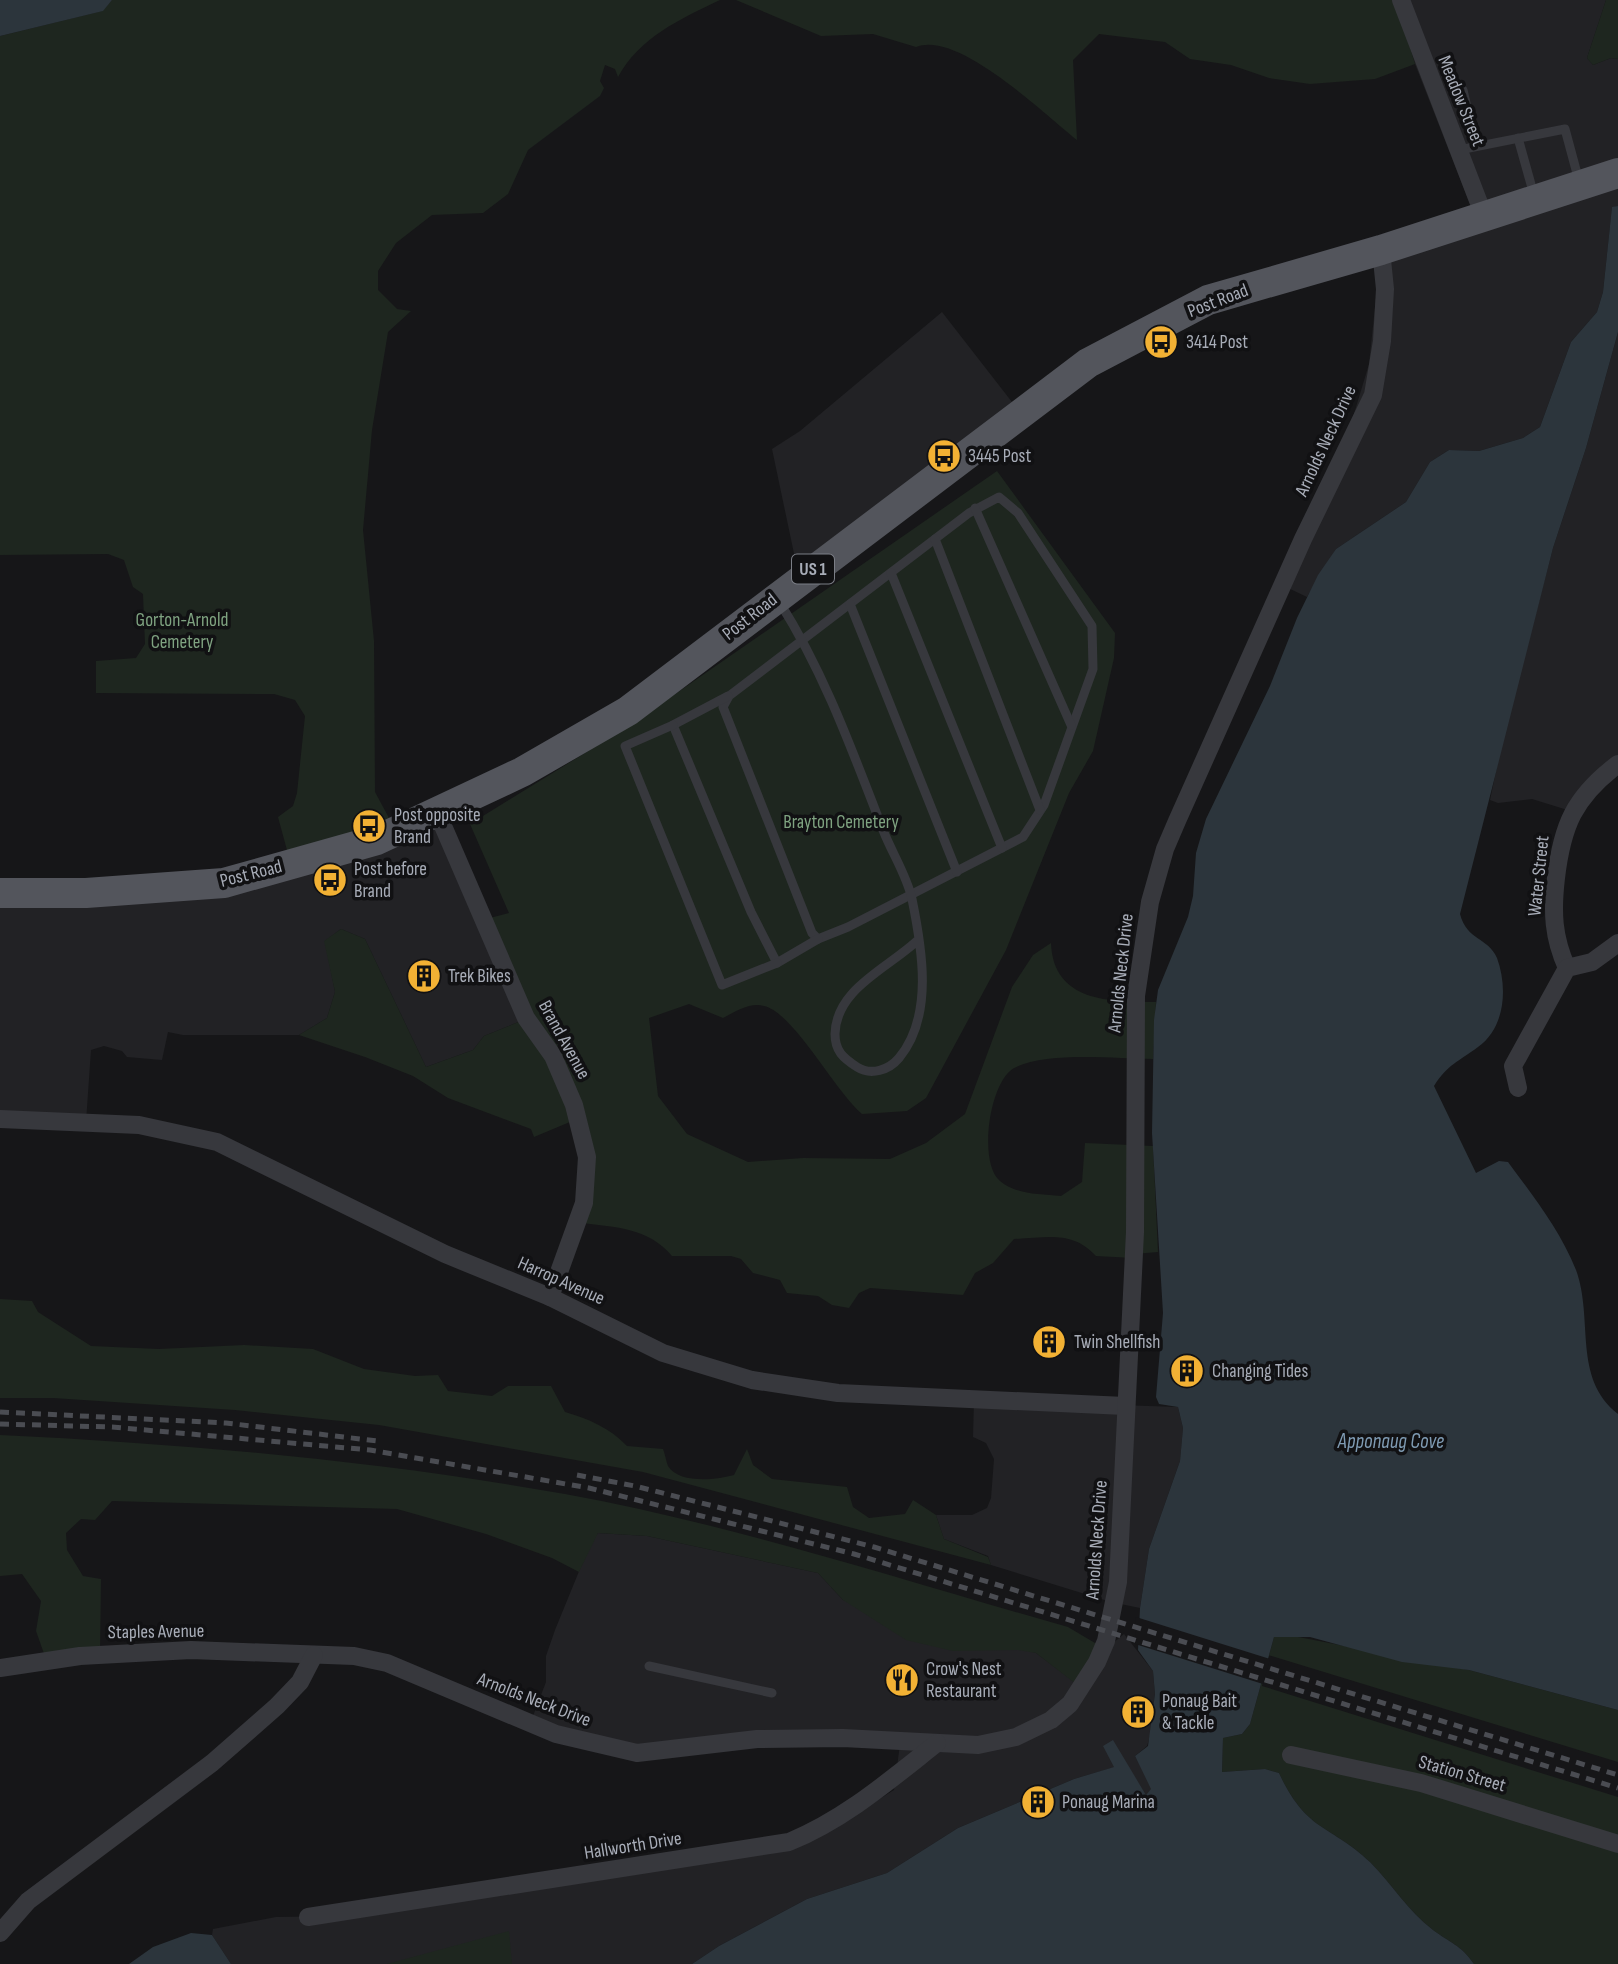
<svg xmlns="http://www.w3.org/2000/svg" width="1618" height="1964" font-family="'Sofia Sans Condensed',sans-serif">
	<rect width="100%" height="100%" fill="#161618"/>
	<g fill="#222225">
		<path d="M1396,0H1606L1587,58L1593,65L1611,58L1618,59V206L1612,208L1603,292L1597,312L1571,342L1540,427L1523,438L1479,451L1449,450L1430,462L1406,502L1336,549L1307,597L1286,587L1350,427L1369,364L1381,250L1475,217L1415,64Z"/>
		<path d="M942,312L1022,415L800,582L772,449L800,431Z"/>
		<path d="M1618,332V765L1574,812L1532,799L1498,803L1490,800L1502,743L1553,548L1586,448Z"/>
		<path d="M443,817L526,1019L484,1036L473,1050L426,1067L365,939L341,929L325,941L335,992L327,1018L299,1035H183L168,1032L162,1060L127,1057L122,1051L104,1046L91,1050L86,1122L0,1119V895L127,892Z"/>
		<path d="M974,1400L1178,1407L1183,1428L1180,1461L1149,1549L1140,1608L1111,1602L991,1565L988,1556L944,1539L936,1515H972L987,1508L991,1498L994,1459L986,1443L973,1437Z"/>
		<path d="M598,1533L647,1536L818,1573L843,1600L1036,1653L1081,1687L1107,1648L1124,1634L1153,1671L1155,1694L1152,1729L1147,1746L1135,1756L1152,1789L1146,1795L1112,1741L1115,1767L1074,1779L958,1828L887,1873L807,1899L719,1946L692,1964H231L212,1935L213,1929L276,1917L343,1916L815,1839L894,1790L900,1744L736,1741L646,1753L531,1721L546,1682V1656L555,1630L591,1542Z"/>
	</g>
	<g fill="#1e261f">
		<path d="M112,0H720C680,19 639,38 618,77L615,69L605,65L600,81L604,88L600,96L528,150L508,194L483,213L432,215L396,243L378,271V290L397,309L411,311L388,332L372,430L363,530L374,641L375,792L396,831L290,861L278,817L293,806L297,793L305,716L295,700L274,694L96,693V661L136,658L145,644L143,594L133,587L124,560L108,554L0,555V36L102,11Z"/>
		<path d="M736,0H1396L1415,64L1375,79L1310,84L1269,78L1231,65L1190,59L1165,42L1099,34L1073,60L1077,140C1044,114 958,30 916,47L873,34L821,36Z"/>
		<path d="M1606,0H1618V59L1611,58L1593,65L1587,58Z"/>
		<path d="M997,471L1115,633L1114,658L1093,751L1069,793L1006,950L926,1098L907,1111L862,1114C835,1091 793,1012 764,1006C750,1002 735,1012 723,1018L689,1004L649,1018L658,1096L687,1134L748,1162L803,1158L890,1159L926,1143L965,1114L1012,987L1033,955L1051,943C1053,1002 1110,1002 1156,1002L1153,1059C1115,1059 1048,1051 1014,1068C989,1082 978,1163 1000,1181C1017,1195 1039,1194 1061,1196L1082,1182L1085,1143L1153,1146L1158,1252L1134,1254V1258L1096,1256C1072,1230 1047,1238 1014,1239L993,1263L975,1273L963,1295L870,1288L859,1293L849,1308L832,1305L818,1296L787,1293L780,1280L753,1273L741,1259L731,1256H672C649,1228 615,1227 582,1223L577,1119L534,1137L531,1129L448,1098L413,1076L365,1057L299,1035L327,1018L335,992L324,941L341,929L365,939L426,1067L473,1050L484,1036L526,1019L486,919L509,913L470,824L632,724Z"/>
		<path d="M0,1299L32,1301L38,1312L91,1346L159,1349L244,1345L313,1349L364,1369L415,1376L438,1375L448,1391L492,1396L508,1386H551L565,1412C589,1419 610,1428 627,1446L663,1449C665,1454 666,1461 668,1466C679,1484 716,1480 734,1475L747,1449L753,1465L772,1479L847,1487L853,1507L869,1518L905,1514L913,1500L936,1515L944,1539L988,1557L991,1565L643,1472L379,1425L235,1410L53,1398H0Z"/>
		<path d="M0,1435C190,1444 378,1461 565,1494C735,1525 902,1580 1068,1627L1100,1646L1081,1688L1036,1653L1018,1650L953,1651L906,1640L843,1600L818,1573L647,1536L598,1533L579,1572L552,1558L486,1534L397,1509L112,1501L95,1520L81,1519L66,1533L67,1550L83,1576L101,1579L100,1655L47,1662L36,1631L41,1601L22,1574L0,1576Z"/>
		<path d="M1288,1635L1469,1670L1618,1710V1762L1268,1655L1262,1686L1618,1797V1964H1474C1460,1944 1450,1943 1433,1930C1408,1911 1392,1884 1370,1862C1330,1824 1307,1833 1279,1773L1265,1769L1222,1772L1223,1738L1242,1734L1250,1724L1274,1637Z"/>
		<path d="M509,1931L512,1964H387Z"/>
	</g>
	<g fill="#2c353c">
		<path d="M0,0H112L103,11L0,36Z"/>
		<path d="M1618,206V332L1586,448L1553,548L1460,914C1467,941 1488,937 1497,958C1508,988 1505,1028 1478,1047C1458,1062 1448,1064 1434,1086L1476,1173L1499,1161L1508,1162C1533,1196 1560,1230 1576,1270C1594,1319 1572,1378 1618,1414V1710L1469,1670L1402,1662L1310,1637H1274L1250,1724L1242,1734L1223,1738L1222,1772L1265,1769L1279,1773C1307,1833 1330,1824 1370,1862C1392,1884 1408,1911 1433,1930C1450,1943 1460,1944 1474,1964H692L719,1946L807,1899L887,1873L958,1828L1074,1779L1114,1767L1103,1746L1113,1740L1146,1795L1151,1789L1135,1756L1148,1746L1155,1694L1153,1671L1138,1650L1140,1608L1149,1549L1180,1461L1183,1428L1178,1407L1159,1404L1156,1397L1163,1313L1152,1133L1154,1020L1158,990L1188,917L1193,896L1196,853L1206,819L1270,686L1297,618L1318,575L1336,549L1406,502L1430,462L1449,450L1479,451L1523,438L1540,427L1571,342L1597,312L1603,292L1612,207Z"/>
		<path d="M191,1933L212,1935L231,1964H129L153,1947Z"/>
	</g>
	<path fill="#161618" d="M1136,1617L1270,1659L1263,1684L1135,1644Z"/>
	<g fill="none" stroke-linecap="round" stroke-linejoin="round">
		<g stroke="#37383d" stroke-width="9">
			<path d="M1463,90L1476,146"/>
			<path d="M1518,138L1534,195"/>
			<path d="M1459,150L1565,129L1579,181"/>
			<path d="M999,497L1018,513L1092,626L1093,669L1044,805L1023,837L848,927L818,939L812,933L723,707L729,696L969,513Z"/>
			<path d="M975,508L1071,725"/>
			<path d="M935,539L1040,810"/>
			<path d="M891,573L1002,848"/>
			<path d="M780,603C825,674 853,753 883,830C892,853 907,876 912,899C922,948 934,1016 899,1058C889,1070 871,1076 857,1067C843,1058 835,1051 835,1034C836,988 889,968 919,939"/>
			<path d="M850,604L957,872"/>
			<path d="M728,696L673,725L751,912L777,963L818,939"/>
			<path d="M673,725L625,746L722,985L777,963"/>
			<path d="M649,1666L772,1693"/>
		</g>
		<g stroke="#37383d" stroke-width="18">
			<path d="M1401,0L1484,216"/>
			<path d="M437,812L526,1018L553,1056L574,1105L587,1157L584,1203L550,1297"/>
			<path d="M1567,968C1553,937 1552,912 1556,878C1562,826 1574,797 1618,764"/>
			<path d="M1518,1088L1513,1066L1567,968L1592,962L1618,943"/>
			<path d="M0,1119L139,1125L217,1142L445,1254L550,1297L663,1353L752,1380L838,1393L1125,1406"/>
			<path d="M0,1668L80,1656L191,1650L354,1656L387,1663L556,1734L637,1753L757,1739L843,1738L978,1745L1016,1737L1051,1720L1070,1704L1097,1662L1106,1641L1118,1582L1135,1232L1136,996L1150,902L1165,849L1177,821L1303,539L1373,395L1382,341L1385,289L1381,250"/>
			<path d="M1291,1755L1421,1783L1618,1844"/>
			<path d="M308,1917L789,1842C845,1819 890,1780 937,1743"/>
			<path d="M0,1933L28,1901L212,1763L277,1706L300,1682L314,1655"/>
		</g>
		<path stroke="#53555c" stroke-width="30" d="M0,893H86L224,883L377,840L522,772L628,711L1088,363L1208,300L1381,250L1618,173"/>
		<g stroke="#4a4c52" stroke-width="5" stroke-dasharray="9 7" stroke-linecap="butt">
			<path d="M0,1412L226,1423L377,1441"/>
			<path d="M0,1424L112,1427L370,1450L589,1488L854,1554L1618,1788"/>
			<path d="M577,1475L635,1486L874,1547L1618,1775"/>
		</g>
	</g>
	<defs>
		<g id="bus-disc" transform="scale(1.75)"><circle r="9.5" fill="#f2b134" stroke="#111113"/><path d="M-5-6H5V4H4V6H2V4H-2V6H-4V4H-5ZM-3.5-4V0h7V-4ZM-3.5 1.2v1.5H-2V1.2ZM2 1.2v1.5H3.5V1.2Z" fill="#111"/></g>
		<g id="building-disc" transform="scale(1.75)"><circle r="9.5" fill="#f2b134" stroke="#111113"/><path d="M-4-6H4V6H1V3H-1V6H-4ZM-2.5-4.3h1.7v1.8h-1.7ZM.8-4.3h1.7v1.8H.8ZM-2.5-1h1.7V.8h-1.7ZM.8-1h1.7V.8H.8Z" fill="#111"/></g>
		<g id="restaurant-disc" transform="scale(1.75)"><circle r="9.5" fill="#f2b134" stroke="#111113"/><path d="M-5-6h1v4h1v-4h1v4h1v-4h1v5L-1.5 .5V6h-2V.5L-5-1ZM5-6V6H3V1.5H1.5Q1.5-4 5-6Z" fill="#111"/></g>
	</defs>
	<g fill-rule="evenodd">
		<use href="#bus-disc" x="1161" y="342"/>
		<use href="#bus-disc" x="944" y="456"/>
		<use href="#bus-disc" x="369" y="826"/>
		<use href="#bus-disc" x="330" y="880"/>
		<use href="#building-disc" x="424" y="976"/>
		<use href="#building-disc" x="1049" y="1342"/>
		<use href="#building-disc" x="1187" y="1371"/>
		<use href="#restaurant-disc" x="902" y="1680"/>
		<use href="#building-disc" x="1138" y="1712"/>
		<use href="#building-disc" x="1038" y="1802"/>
	</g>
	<g text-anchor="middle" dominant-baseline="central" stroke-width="7" stroke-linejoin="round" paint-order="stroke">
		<rect fill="#111113" stroke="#7b7e86" stroke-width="2" x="792" y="554.5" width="42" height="29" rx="5"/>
		<g font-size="18" font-weight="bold" fill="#a8adb8">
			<text x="813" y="569">US 1</text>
		</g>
		<g font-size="19" fill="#a8adb8" stroke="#111113">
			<text transform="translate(1461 101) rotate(68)">Meadow Street</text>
			<text transform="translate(1218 301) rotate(-21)">Post Road</text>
			<text transform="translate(1326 441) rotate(-65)">Arnolds Neck Drive</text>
			<text transform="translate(750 617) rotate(-38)">Post Road</text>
			<text transform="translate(251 874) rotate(-14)">Post Road</text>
			<text transform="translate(1539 876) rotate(-84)">Water Street</text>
			<text transform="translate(1121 973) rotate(-84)">Arnolds Neck Drive</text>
			<text transform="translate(564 1040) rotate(61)">Brand Avenue</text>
			<text transform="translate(561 1281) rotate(24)">Harrop Avenue</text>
			<text transform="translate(1097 1540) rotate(-86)">Arnolds Neck Drive</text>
			<text transform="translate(156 1632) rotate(-1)">Staples Avenue</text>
			<text transform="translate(534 1700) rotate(21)">Arnolds Neck Drive</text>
			<text transform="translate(1462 1774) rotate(16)">Station Street</text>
			<text transform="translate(633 1846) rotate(-9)">Hallworth Drive</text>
		</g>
		<g font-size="19" fill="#a8adb8" stroke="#111113" text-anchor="start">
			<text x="1186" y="342">3414 Post</text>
			<text x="968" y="456">3445 Post</text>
			<text x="394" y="815">Post opposite<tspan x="394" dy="22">Brand</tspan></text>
			<text x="354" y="869">Post before<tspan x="354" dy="22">Brand</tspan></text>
			<text x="448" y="976">Trek Bikes</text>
			<text x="1074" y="1342">Twin Shellfish</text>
			<text x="1212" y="1371">Changing Tides</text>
			<text x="926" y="1669">Crow's Nest<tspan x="926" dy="22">Restaurant</tspan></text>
			<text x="1162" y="1701">Ponaug Bait<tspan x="1162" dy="22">&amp; Tackle</tspan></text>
			<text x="1062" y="1802">Ponaug Marina</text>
		</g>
		<g font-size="19" fill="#7fa381" stroke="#111113">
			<text x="182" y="620">Gorton-Arnold<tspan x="182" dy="22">Cemetery</tspan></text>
			<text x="841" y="822">Brayton Cemetery</text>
		</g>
		<g font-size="21" font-style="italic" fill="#7f9bb3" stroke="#111113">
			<text x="1391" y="1441">Apponaug Cove</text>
		</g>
	</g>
</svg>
